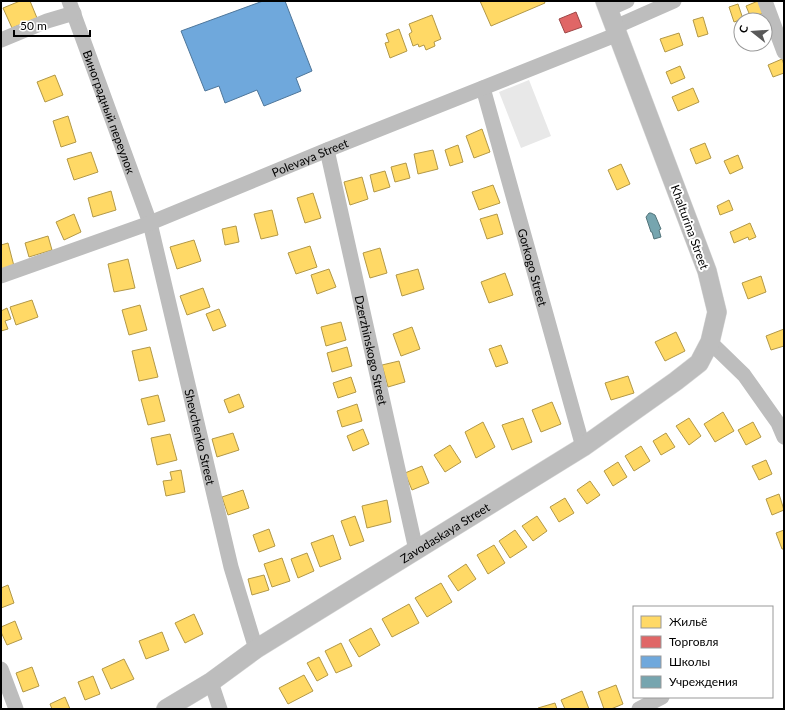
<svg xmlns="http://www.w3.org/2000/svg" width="785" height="710" font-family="Lato,sans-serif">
	<rect width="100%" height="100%" fill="#fff"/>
	<path fill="#e8e8e8" d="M529,80L551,136L521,148L499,92Z"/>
	<g fill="#ffd966" stroke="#b29847">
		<path d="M20,1H30L37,18L12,28L3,8Z"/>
		<path d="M480,1H544L545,3L491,26Z"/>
		<path d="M758,1L766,12L751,18L746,6Z"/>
		<path d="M738,4L743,19L734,22L729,7Z"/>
		<path d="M432,15L441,39L434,42L435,46L426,50L424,45L419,47L418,44L413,46L409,34L412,32L409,24Z"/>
		<path d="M703,17L708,34L698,37L693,20Z"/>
		<path d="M399,29L407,51L390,58L385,43L389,42L386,34Z"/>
		<path d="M679,33L683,45L665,52L660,39Z"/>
		<path d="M782,59L784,65V73L773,77L768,65Z"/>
		<path d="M680,66L685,78L671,84L666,72Z"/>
		<path d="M55,75L63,95L45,102L37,82Z"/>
		<path d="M693,88L699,102L678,111L672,97Z"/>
		<path d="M68,116L76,142L61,147L53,121Z"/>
		<path d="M482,129L490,152L474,158L466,136Z"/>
		<path d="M705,143L711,158L696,164L690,149Z"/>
		<path d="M458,145L463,162L450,166L445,150Z"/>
		<path d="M433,150L438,169L418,174L414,154Z"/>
		<path d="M91,152L98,172L74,180L67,159Z"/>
		<path d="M738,155L743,168L730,174L724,161Z"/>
		<path d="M406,163L410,178L395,182L391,167Z"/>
		<path d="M621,164L630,184L617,190L608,170Z"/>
		<path d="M385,171L390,187L374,192L370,175Z"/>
		<path d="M362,177L368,199L350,205L344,182Z"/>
		<path d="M493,185L500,203L479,210L472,192Z"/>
		<path d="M111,191L116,210L93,217L88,198Z"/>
		<path d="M313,193L321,218L305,223L297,198Z"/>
		<path d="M729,200L733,210L720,215L717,206Z"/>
		<path d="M272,210L278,235L261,239L254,214Z"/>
		<path d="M74,214L81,232L64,240L56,222Z"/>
		<path d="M497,214L503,234L487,239L480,219Z"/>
		<path d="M750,223L756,237L749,240L748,237L734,243L730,232Z"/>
		<path d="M236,226L239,242L225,245L222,229Z"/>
		<path d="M48,236L52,250L29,257L25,243Z"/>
		<path d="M194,240L201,261L177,269L170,247Z"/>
		<path d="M8,243L14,266L1,270V245Z"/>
		<path d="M310,246L317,267L296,274L288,253Z"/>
		<path d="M380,248L387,273L370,278L363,253Z"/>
		<path d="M128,259L135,288L114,292L108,264Z"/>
		<path d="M329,269L336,287L317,294L311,275Z"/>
		<path d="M418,269L424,289L402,296L396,275Z"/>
		<path d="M505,273L513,295L489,303L481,282Z"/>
		<path d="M761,276L766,292L748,299L742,283Z"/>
		<path d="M203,288L210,307L187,315L180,296Z"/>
		<path d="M32,300L38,317L16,325L10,307Z"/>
		<path d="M140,305L147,330L129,335L122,310Z"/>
		<path d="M7,308L11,319L5,321L8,329L1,331V311Z"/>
		<path d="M219,309L226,326L213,331L206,314Z"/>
		<path d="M341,322L346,340L326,346L321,327Z"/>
		<path d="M412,327L420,349L401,356L393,334Z"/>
		<path d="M784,329V346L771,350L766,336Z"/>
		<path d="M676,332L685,351L665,361L655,342Z"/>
		<path d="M501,345L508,363L496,367L489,349Z"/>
		<path d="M150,347L158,377L139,381L132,351Z"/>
		<path d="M347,347L352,366L332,372L327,353Z"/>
		<path d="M399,361L405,382L388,387L382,365Z"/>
		<path d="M628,376L634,393L611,400L605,383Z"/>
		<path d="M351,377L356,392L338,398L333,383Z"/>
		<path d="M239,394L244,407L229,413L224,400Z"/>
		<path d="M158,395L165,421L148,425L141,399Z"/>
		<path d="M552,402L561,424L541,432L532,410Z"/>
		<path d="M357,404L362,421L342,427L337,411Z"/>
		<path d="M723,412L734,431L715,442L704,424Z"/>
		<path d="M523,418L532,442L512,450L502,425Z"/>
		<path d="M689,418L701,436L689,445L676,426Z"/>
		<path d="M483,422L495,447L476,458L465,432Z"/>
		<path d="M753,422L761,437L746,445L738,430Z"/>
		<path d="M363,429L369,444L353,451L347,436Z"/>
		<path d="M233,433L239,450L217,457L212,439Z"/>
		<path d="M666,433L675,447L661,455L653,441Z"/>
		<path d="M170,434L177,460L157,465L151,438Z"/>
		<path d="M450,445L461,462L445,472L434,455Z"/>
		<path d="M641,446L650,461L634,471L625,456Z"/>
		<path d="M766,460L772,474L759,480L752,466Z"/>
		<path d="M618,462L627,477L613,486L604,471Z"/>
		<path d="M422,466L429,483L412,490L405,473Z"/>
		<path d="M181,470L185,492L166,496L163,481L172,480L170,472Z"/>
		<path d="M590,481L600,495L587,504L577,490Z"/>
		<path d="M243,490L249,508L228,515L222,497Z"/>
		<path d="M779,494L784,510L772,515L766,499Z"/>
		<path d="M565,498L574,513L559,522L550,507Z"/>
		<path d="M387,500L391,522L367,528L362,506Z"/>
		<path d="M355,516L364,541L350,546L341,521Z"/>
		<path d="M537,516L547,531L533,541L522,526Z"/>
		<path d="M269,529L275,546L259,552L253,535Z"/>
		<path d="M515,530L527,547L510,558L499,541Z"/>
		<path d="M784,530V549H782L776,533Z"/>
		<path d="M333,535L341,559L320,567L311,543Z"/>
		<path d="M494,545L505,563L488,574L477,555Z"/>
		<path d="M307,553L314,571L298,578L291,559Z"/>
		<path d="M282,558L290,581L272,587L264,564Z"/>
		<path d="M466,564L476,579L458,591L448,576Z"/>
		<path d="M264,575L269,590L252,595L248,579Z"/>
		<path d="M441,583L452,602L427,617L415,598Z"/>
		<path d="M8,585L14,603L1,608V588Z"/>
		<path d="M409,604L419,623L392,637L382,619Z"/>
		<path d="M194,614L203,634L185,643L175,623Z"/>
		<path d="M15,621L22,639L7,645L1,632V627Z"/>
		<path d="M371,628L380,645L359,657L349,640Z"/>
		<path d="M162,632L169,650L146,659L139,641Z"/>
		<path d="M341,643L352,666L336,673L325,651Z"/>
		<path d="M319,657L328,675L317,681L307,663Z"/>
		<path d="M124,659L134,679L111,689L102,669Z"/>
		<path d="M32,667L39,686L23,692L16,673Z"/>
		<path d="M304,675L313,691L288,704L279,688Z"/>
		<path d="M93,676L100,694L85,700L78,682Z"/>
		<path d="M616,685L623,704L611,709H604L598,692Z"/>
		<path d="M582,691L589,709H565L561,700Z"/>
		<path d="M65,697L70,709H52L50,704Z"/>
		<path d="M555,703L557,709H538V708Z"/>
	</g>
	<path fill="#e06666" stroke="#9d4747" d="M576,12L582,27L565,33L559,19Z"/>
	<path fill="#6fa8dc" stroke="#4e769a" d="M263,1H285L312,71L296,78L301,91L264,106L257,90L225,103L219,86L205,91L181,31Z"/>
	<path fill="#76a5af" stroke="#53747a" d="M649,213H651L655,215L661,229L659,230L661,237L654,239L652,232H651L646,217Z"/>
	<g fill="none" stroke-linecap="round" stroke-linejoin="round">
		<g stroke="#dbdbdb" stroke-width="20">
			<g id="major">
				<path id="s5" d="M166,709L211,682L256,649L583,447L676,381L699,363L710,342L717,312L707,271L605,1"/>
			</g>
		</g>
		<g stroke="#bdbdbd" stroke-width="15">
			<path id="s1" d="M69,1L150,223L231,567L256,649"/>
			<path d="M765,1L784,52"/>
			<path d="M609,9L627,1"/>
			<path d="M615,27L674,1"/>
			<path d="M1,40L47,21L74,13"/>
			<path id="s2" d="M483,88L583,447"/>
			<path id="s3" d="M327,150L416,550"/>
			<path id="s4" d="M1,276L150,223L327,150L618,34"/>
			<path d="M710,342L744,375L778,423L784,437"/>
			<path d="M1,669L16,709"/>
			<path d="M211,682L220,709"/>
			<path d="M639,709L662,697"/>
		</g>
		<use href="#major" stroke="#bdbdbd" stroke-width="19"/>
	</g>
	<g text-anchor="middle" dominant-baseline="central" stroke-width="4" stroke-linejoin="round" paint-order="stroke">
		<g font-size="12" fill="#000" stroke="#fff">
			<text stroke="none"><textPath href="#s1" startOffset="118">Виноградный переулок</textPath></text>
			<text stroke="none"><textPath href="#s4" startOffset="331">Polevaya Street</textPath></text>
			<text transform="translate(690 227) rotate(70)">Khalturina Street</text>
			<text stroke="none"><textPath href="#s2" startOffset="186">Gorkogo Street</textPath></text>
			<text stroke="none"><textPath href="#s3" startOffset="205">Dzerzhinskogo Street</textPath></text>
			<text stroke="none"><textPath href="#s1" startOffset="456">Shevchenko Street</textPath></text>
			<text stroke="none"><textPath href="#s5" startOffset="330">Zavodaskaya Street</textPath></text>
		</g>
	</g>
	<rect width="785" height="710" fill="none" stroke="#000000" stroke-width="4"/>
	<rect x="633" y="606" width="140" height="92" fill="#ffffff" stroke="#999999"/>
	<rect x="641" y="616" width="20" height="12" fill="#ffd966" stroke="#999999"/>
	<text x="669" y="626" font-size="12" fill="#000000">Жильё</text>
	<rect x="641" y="636" width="20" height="12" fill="#e06666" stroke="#999999"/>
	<text x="669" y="646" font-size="12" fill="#000000">Торговля</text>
	<rect x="641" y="656" width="20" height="12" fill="#6fa8dc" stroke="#999999"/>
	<text x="669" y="666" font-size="12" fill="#000000">Школы</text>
	<rect x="641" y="676" width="20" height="12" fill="#76a5af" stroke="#999999"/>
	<text x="669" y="686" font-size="12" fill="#000000">Учреждения</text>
	<g transform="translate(753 32) rotate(287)"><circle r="19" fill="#ffffff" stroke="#999999"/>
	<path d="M0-3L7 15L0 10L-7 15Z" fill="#595959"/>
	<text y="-6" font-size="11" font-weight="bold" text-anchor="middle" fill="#000000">С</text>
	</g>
	<path d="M14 30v6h76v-6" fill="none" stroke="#000000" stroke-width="2"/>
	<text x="20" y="30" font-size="12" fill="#000000" stroke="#ffffff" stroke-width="3" paint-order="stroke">50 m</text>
</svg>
